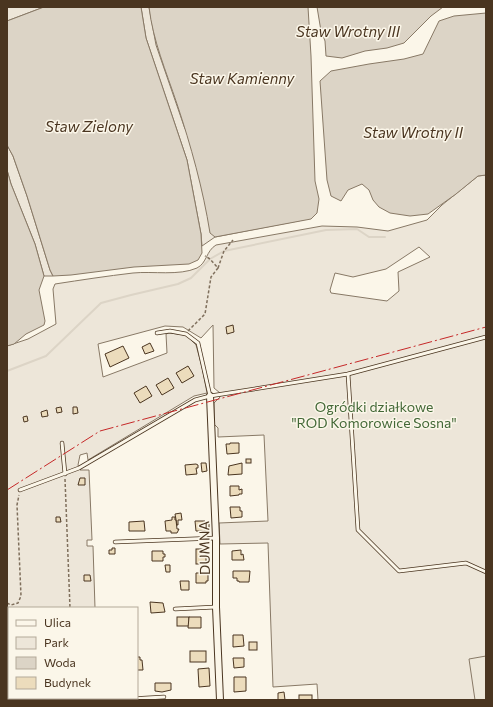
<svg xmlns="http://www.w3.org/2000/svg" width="493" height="707" font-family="Commissioner,sans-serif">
	<rect width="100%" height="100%" fill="#fbf6e9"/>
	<g fill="#ede6d9" stroke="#887966" fill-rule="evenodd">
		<path d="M7,7H44L7,21Z"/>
		<path d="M141,7H149L156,45L185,129L303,220L215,237L202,246L201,234L187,160L146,38Z"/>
		<path d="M7,145L13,156L27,196L50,270L53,276H44L35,244L11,184L7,170Z"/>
		<path d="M486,175V700H318L317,684L273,687L268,543L220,544L219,523L268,521L264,435L218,437V428L214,424V403L220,397V393L214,388L213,325L201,338L183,327L165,326L98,344L103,377L167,353L166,334L169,333L186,335L196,345L202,367L207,393L194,396L88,460L87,453L80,455L78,465L80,470H89L92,540H87V546H93L95,608H9V662H7V346L28,339L56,324L53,289L55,284C81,280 107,276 133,273C153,271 179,276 197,268C207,263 206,251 216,245L322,226L357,227L388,231L427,220L442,205L478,176ZM419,247L430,257L398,272L399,291L387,301L331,293L330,290L335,273L353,277L386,269Z"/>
	</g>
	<path fill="#ede7d9" stroke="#887966" d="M486,656V700H475L469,659Z"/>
	<g fill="#dcd4c6" stroke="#887966">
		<path d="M44,7H141L146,38L187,160L201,234L202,253L198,260L189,264L134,267L71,275L53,276L50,270L27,196L13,156L7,145V21Z"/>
		<path d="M149,7H308L311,56L315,181L319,199L317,213L311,219L215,237L210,233C203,189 191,146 177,104C166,71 153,41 149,7Z"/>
		<path d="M317,7H443L431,16L404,43L387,48L365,51L342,58L326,56L325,41L321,31Z"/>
		<path d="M486,13V175L478,176L456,194L428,214L410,216L390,213L379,207L373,200L369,190L362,184L348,190L341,201L331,196L327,180L320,81L331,71L369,64L404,59L423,54L439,21L454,16Z"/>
		<path d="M7,170L11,184L35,244L44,276L39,290L45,321L44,325L26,334L14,344L7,346Z"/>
	</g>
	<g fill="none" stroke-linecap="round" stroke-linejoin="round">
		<path stroke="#dcd4c6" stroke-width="2" d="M7,371L46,356L101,303L131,295L178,284L191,278L210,259L224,251L326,230L357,229L369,237H385"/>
	</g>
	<g fill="#ecdcbc" stroke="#4a3520">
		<path d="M233,325L234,332L227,334L226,327Z"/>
		<path d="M150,343L154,351L145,354L142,347Z"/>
		<path d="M123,346L129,358L110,367L105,354Z"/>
		<path d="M188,366L194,376L182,383L176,373Z"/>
		<path d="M168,378L174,388L162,395L156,385Z"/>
		<path d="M146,386L152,396L140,403L134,393Z"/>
		<path d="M61,407L62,412L57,413L56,408Z"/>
		<path d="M73,407H77L78,413L73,414Z"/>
		<path d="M47,410L48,416L42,417L41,412Z"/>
		<path d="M27,416L28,421L24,422L23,417Z"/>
		<path d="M230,443H239V453L227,454L226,444H230Z"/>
		<rect x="246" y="459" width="5" height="4"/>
		<path d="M201,463H206L207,471L202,472Z"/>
		<path d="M242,463V474L228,475L229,466Z"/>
		<path d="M196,464L198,465V468H196L197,474L186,475L185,465Z"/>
		<path d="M80,478H85V485H78Z"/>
		<path d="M230,486H239V490L242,489V494H239V495L230,496Z"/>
		<path d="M230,507H240V511H242V517L231,518Z"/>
		<path d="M181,513L182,520H178V525H177L175,514Z"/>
		<path d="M56,517H60L61,522H56Z"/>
		<path d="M172,517H175V520H176L177,529H179L177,533H171V531H166L165,521L172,520Z"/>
		<path d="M144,521L145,531H129V522Z"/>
		<path d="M195,521H205V531H196Z"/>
		<path d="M209,523V530H205V524Z"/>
		<path d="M112,548H115V554H109V550H112Z"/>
		<rect x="196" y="549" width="10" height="15"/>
		<path d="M241,550V555L243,554L244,560H232V551Z"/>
		<path d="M152,551H163V554H165V557H163V561H152Z"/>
		<path d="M165,565H170V572H166Z"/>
		<path d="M233,571H250L249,582H239V581H237V578H233Z"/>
		<path d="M196,573H208V581H206V583H196Z"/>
		<path d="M84,575H90L91,581H84Z"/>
		<path d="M180,581H189V590H181Z"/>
		<path d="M150,602L163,603L165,612L151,613Z"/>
		<rect x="177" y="617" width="12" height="9"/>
		<path d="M189,617H201V628H188Z"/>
		<path d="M233,635H243L244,646L233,647Z"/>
		<rect x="249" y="642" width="8" height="8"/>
		<rect x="190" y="651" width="16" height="11"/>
		<path d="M137,657H140V660H142L143,670H137Z"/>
		<path d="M233,658H244V667L234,668Z"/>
		<path d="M209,668L210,686L199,687L198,669Z"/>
		<path d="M234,677H246V691L234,692Z"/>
		<path d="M155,683H171V690L162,692L155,691Z"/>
		<path d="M284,692L285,700H278V693Z"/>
		<rect x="299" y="695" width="13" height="5"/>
	</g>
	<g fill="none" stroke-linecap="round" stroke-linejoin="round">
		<g stroke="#4a3520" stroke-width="4.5">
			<g id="service">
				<path d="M157,333L170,331L186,334L198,343L210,396"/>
				<path d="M348,374L358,530L399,571L466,563L486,572"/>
				<path d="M62,443L65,474"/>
				<path d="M20,490L79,468L195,400L210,396L348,374L486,337"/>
				<path d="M115,542L216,538"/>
				<path d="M175,609L216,607"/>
				<path d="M129,699L164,697"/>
			</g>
		</g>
		<g stroke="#4a3520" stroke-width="8">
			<path id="minor" d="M210,396L216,538V607L220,700"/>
		</g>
		<g stroke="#7f6f5c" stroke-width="1.5" stroke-dasharray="3 2" stroke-linecap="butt">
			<path d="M218,268L224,251L233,240"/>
			<path d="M188,331L205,314L211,277L218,268L210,259L205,256"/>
			<path d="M65,479L70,608"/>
			<path d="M7,603L11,605L18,603L21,596L17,505L19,495"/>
			<path d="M74,698V699"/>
		</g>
		<use href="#service" stroke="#fbf6e9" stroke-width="3"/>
		<use href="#minor" stroke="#fbf6e9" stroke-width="6"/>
		<path stroke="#c62828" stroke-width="1" stroke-dasharray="14 3 2 3" stroke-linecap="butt" d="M7,490L100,431L486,327"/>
	</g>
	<g text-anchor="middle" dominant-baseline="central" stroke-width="3" stroke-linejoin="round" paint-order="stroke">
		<g font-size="14" fill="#436837" stroke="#fbf6e9">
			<text x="374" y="406">Ogródki działkowe<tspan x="374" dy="16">"ROD Komorowice Sosna"</tspan></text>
		</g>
		<g font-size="14" fill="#4a3520" stroke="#fbf6e9">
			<text transform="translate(204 548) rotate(-91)">DUMNA</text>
		</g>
		<g font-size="15" font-style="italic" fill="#4a3520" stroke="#fbf6e9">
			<text x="348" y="31">Staw Wrotny III</text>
			<text x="242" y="78">Staw Kamienny</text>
			<text x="89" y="126">Staw Zielony</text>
			<text x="413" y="132">Staw Wrotny II</text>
		</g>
	</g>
	<rect width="493" height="707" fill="none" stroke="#4a3520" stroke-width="16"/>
	<rect x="8" y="607" width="130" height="92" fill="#fbf6e9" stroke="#b4a999"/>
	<rect x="16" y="620" width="20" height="6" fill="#fbf6e9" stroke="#b4a999"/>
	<text x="44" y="627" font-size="12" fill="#4a3520">Ulica</text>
	<rect x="16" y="637" width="20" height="12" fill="#ede6d9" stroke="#b4a999"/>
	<text x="44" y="647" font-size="12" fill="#4a3520">Park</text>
	<rect x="16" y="657" width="20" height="12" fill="#dcd4c6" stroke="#b4a999"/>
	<text x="44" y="667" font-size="12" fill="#4a3520">Woda</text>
	<rect x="16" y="677" width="20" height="12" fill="#ecdcbc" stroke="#b4a999"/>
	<text x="44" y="687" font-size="12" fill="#4a3520">Budynek</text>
</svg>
